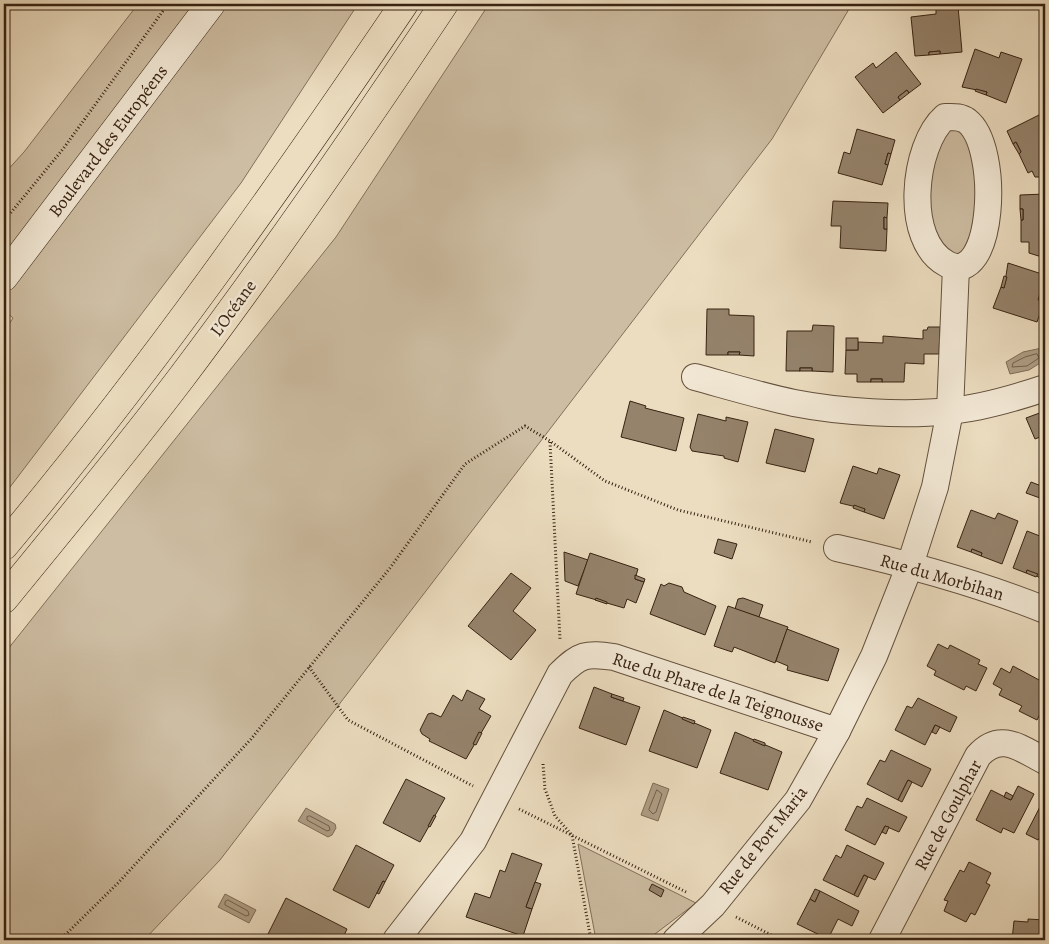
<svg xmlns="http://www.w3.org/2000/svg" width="1049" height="944" font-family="Alegreya,serif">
	<rect width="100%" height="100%" fill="#ecddc0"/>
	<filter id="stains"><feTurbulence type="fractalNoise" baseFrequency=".004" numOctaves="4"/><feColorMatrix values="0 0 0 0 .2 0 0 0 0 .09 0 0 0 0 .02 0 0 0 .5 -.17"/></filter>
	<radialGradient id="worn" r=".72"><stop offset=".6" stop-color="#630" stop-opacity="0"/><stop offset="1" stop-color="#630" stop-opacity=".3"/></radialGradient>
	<g fill="#cdbda2" stroke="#82705a">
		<path d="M138,4H358L241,183L4,495V332L13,318L4,310V174L24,152Z"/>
		<path d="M489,4H852L772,139L220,860L144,940H4V654L336,237Z"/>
		<path d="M947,127L967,133L979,174L972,244L953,258L931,230L927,176Z"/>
		<path d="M578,844L696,903L647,940H596Z"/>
	</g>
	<g fill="#ae9d84" stroke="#7e6c56">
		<path d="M1042,348L1045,360L1029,370L1010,374L1006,362L1023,352Z"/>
		<path d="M653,783L669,789L658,821L641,815Z"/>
		<path d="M306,808L335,824L336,828L332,835L328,837L298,821Z"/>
		<path d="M225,894L256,910L249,923L218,907Z"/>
	</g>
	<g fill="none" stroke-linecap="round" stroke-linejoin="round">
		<g stroke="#72604a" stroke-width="1">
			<path d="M1037,354L1039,358L1027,366L1012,367L1013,363L1025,357Z"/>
			<path d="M657,790L662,794L656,812L653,814L649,810Z"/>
			<path d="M310,816L329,826L330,830L327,831L307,820V817Z"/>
			<path d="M228,900L248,911L249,915L246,916L225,905V902Z"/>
		</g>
	</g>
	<g fill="#95836c" stroke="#372211">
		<path d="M958,6L962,52L940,54V51L929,52V55L915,56L911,17L936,14V8Z"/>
		<path d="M975,49L999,58L1001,52L1022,59L1006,103L986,95L987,92L962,87Z"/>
		<path d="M940,51V54L929,55V52Z"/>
		<path d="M896,52L921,84L909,93L907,90L898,97L900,100L883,113L855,77L873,63L876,68Z"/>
		<path d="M976,89L987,92L986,95L975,91Z"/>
		<path d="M907,90L909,93L900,100L898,97Z"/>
		<path d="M1043,113L1045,118V177H1035L1032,171L1028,173L1019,154L1021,152L1016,142L1013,144L1007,131Z"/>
		<path d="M857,129L895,140L891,154L888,153L885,164L888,165L882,185L838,173L844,152L850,154Z"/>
		<path d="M1016,142L1021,152L1019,154L1013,144Z"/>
		<path d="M888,153L891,154L888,165L885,164Z"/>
		<path d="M1045,194V258L1029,253V242H1021V220H1023V209H1020V195Z"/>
		<path d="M833,201L888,203L887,218L884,217V229H887L886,251L840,248L841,226H831Z"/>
		<path d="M1020,209H1023V220H1021Z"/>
		<path d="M884,217L887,218V229H884Z"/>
		<path d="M1008,263L1045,275L1038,300L1044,302L1037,322L993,308L1001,287L1004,288Z"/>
		<path d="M1004,276L1007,277L1004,288L1001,287Z"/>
		<path d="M707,309H729V315L754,316V356L739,355L740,352H728V355H706Z"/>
		<path d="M813,325L834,326L833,372L812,371V368H800V371H786L787,331H812Z"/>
		<path d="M928,327H940L939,354H924V364L905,363L904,382H882V379H871V382H857V374H845L846,350H858V342L883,343V336L923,339V330H927Z"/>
		<rect x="846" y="338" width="12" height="12"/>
		<path d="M728,352H740L739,355H728Z"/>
		<rect x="800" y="368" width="12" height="3"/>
		<rect x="871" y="379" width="11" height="3"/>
		<path d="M630,401L646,406L645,408L684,418L676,451L621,437Z"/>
		<path d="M1045,411V435L1035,439L1026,418Z"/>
		<path d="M698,414L726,421V417L748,422L738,462L724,458V456L692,451L690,447Z"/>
		<path d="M775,429L814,439L805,472L766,463Z"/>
		<path d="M853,466L877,474L879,468L900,475L884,519L864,512L865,509L840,503Z"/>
		<path d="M1031,482L1044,487L1040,498L1026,493Z"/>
		<path d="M854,505L865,509L864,512L853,508Z"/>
		<path d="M971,510L995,519L998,513L1018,521L1002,564L981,556L982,553L972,549L971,552L957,547Z"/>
		<path d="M1027,531L1045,538V581L1027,570L1026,573L1013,568Z"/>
		<path d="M718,539L737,544L732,559L714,553Z"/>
		<path d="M972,549L982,553L981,556L971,552Z"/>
		<path d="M564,552L588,560L578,586L565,581Z"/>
		<path d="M590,553L638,569L635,579L644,582L636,603L627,599L624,608L576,594Z"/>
		<path d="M1027,570L1038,574L1036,577L1026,573Z"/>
		<path d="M511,573L531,588L513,611L536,630L511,660L468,626Z"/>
		<path d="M635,575L645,579L644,582L635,579Z"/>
		<path d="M669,583L682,587L684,592L716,606L705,635L650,614L661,584L664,586Z"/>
		<path d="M596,598L607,602V604L595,600Z"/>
		<path d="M743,598L763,605L759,617L735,609L738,599Z"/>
		<path d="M728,606L788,627L775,663L734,647L732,652L714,646Z"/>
		<path d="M787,629L839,649L828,681L787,670L788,666L776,661Z"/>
		<path d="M938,644L948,649L950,645L980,660L978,664L987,668L976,691L966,686L964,690L934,675L936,671L927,666Z"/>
		<path d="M1013,666L1041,681L1040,684L1045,686V704L1037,720L1019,711L1022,706L999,695L1002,689L993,684L1001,668L1010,673Z"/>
		<path d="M594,687L612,694L611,697L640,707L626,745L579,728Z"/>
		<path d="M467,690L485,699L479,709L491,716L466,759L429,741L430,739L422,734L420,730L428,714L432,713L441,717L453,695L462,701Z"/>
		<path d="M612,694L624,698L623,701L611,697Z"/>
		<path d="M918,698L957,717L950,732L935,725L925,745L895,730L907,706L912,708Z"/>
		<path d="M664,710L711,730L697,768L649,751Z"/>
		<path d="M683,717L695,721L694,724L682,719Z"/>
		<path d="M935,725L940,727L936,734L932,732Z"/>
		<path d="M479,732L482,733L476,745L473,744Z"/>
		<path d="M735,732L782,752L768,790L720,773Z"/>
		<path d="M754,739L765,743V746L753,741Z"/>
		<path d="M891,750L931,769L922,787L908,780L898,800L867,784L880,760L885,762Z"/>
		<path d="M406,779L445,798L420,842L383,823Z"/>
		<path d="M908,780L912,782L902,802L898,800Z"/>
		<path d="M1018,786L1034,794L1014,833L1003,828L1001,833L976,820L991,790L1011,800Z"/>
		<path d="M1006,792L1013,796L1011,800L1004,797Z"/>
		<path d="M867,798L907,817L899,832L885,826L875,845L845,830L857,806L862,808Z"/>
		<path d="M1044,799L1045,838L1041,835L1038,840L1026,834Z"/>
		<path d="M434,815L436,816L430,827L428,826Z"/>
		<path d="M885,826L889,827L886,834L882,832Z"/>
		<path d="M356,845L394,865L385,882L383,881L369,908L333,890Z"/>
		<path d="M847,845L884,863L875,880L864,875L854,895L823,880L836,855L841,858Z"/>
		<path d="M512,853L542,864L526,907L532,909L523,936L466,917L475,893L490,898L500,870L505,872Z"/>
		<path d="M969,862L991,873L986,883L990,885L975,915L971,913L966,922L944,911L948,901L944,900L960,870L964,872Z"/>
		<path d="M864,875L868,877L858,897L854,895Z"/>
		<path d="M383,881L385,882L379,894L377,893Z"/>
		<path d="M535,882L541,884L532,909L526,907Z"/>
		<path d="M652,884L664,890L661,897L649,890Z"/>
		<path d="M815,889L820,891L815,902L810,899Z"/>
		<path d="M820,891L859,911L852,926L838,919L828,939L797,924L810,899L815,902Z"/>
		<path d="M286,898L347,929L342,940H265Z"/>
		<path d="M1028,919L1045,920V940H1012L1014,921L1028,922Z"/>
	</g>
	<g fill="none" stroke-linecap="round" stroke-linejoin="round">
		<g stroke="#64513d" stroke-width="28">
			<g id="street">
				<path d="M945,117C953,117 960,116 967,121C1001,147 994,289 947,264C903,241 913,145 945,117Z"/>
				<path d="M695,377C728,386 761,396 794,403C840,412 904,416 949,411C982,408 1015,398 1045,388"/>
				<path d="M837,548C908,564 978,583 1045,610"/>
				<path d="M396,940L473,841L560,674C580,654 586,653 614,657L837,731"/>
				<path d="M676,940L713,905L798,800L837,731L874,656L910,565L935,487L950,411L956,267"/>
				<path d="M882,940L978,756C1000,731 1020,748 1045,761"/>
			</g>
		</g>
		<g stroke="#372211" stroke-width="29">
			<path id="secondary" d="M4,277L211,4"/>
		</g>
		<g stroke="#372211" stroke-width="29">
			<g id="highway">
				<path d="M4,546C148,374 278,190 404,4"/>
				<path d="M4,599C64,526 124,453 181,378C273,256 360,130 444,4"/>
			</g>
		</g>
		<g stroke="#372211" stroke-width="3" stroke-dasharray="1 2.5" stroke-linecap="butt">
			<path d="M4,221L63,149L168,4"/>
			<path d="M550,442L560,640"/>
			<path d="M309,667L348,720L473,786"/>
			<path d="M543,764L545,789L555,816L572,835L591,940"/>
			<path d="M519,809L688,893"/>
			<path d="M736,917L781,940"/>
			<path d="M60,940L118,883L251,739L390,568L465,464L525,426L550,441L605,481L678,510L812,542"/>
		</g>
		<use href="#street" stroke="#f3e9d6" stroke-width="26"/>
		<use href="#secondary" stroke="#f3e9d6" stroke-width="28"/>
		<use href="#highway" stroke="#ecddc0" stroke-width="28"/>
	</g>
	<g text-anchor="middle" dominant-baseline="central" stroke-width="5" stroke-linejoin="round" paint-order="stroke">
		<g font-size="18" fill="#372211" stroke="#f3e9d6">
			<text transform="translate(108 141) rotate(-53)">Boulevard des Européens</text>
			<text transform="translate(233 308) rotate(-54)">L’Océane</text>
			<text transform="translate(942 577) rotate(16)">Rue du Morbihan</text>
			<text transform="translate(718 692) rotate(18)">Rue du Phare de la Teignousse</text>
			<text transform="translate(948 815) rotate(-62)">Rue de Goulphar</text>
			<text transform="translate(763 840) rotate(-52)">Rue de Port Maria</text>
		</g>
	</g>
	<rect width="1049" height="944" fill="none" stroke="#ecddc0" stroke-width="20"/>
	<rect x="5" y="5" width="1039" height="934" fill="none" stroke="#372211" stroke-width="2.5"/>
	<rect x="10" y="10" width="1029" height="924" fill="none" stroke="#372211"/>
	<rect width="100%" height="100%" filter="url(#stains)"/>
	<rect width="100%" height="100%" fill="url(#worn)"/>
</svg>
